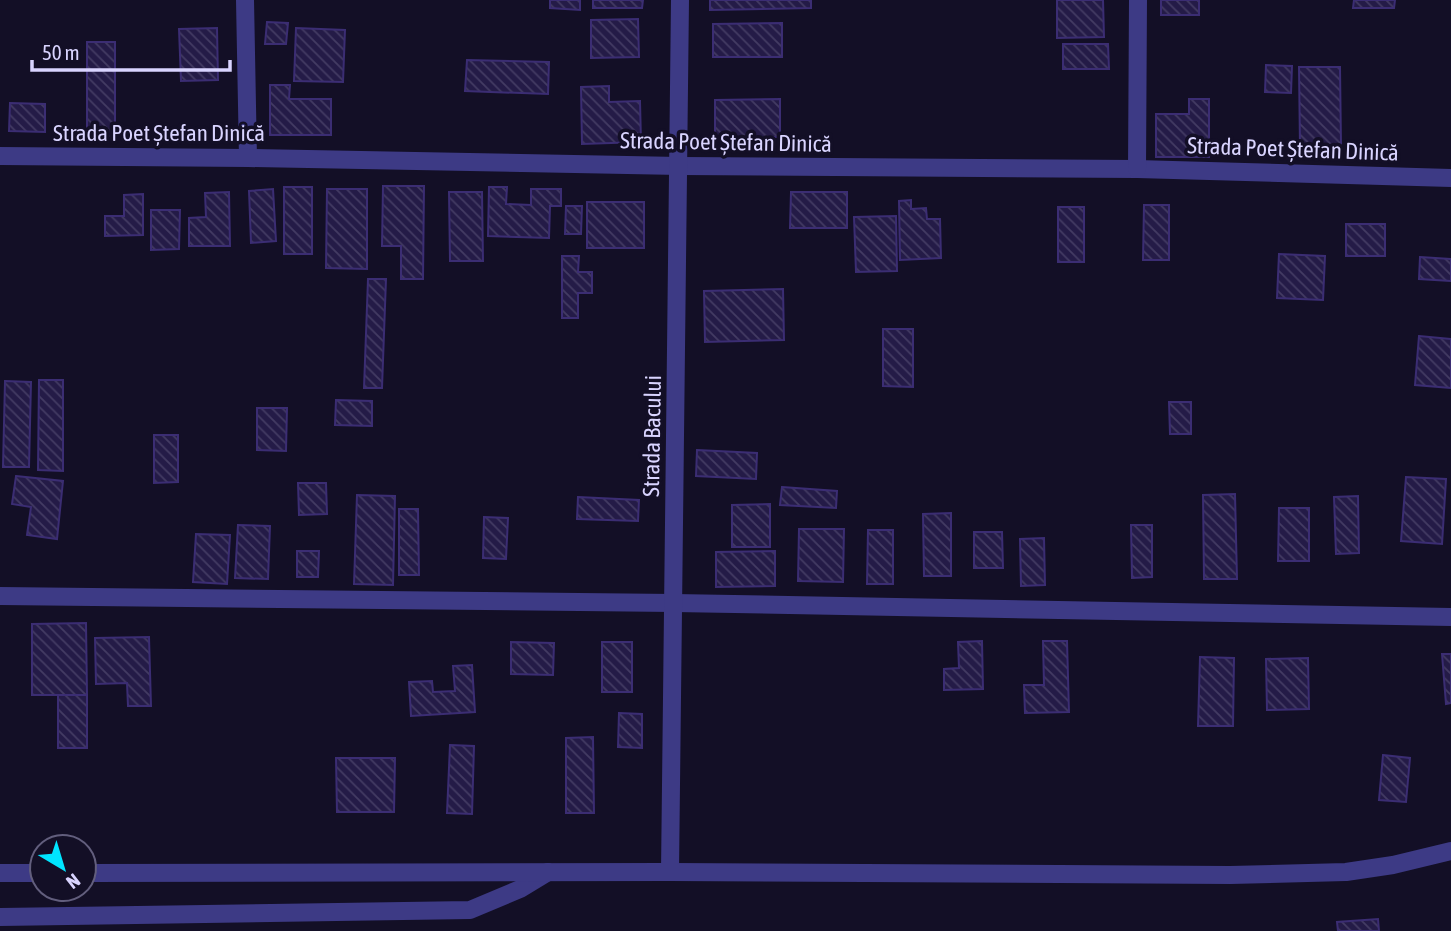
<svg xmlns="http://www.w3.org/2000/svg" width="1451" height="931" font-family="'Asap Condensed',sans-serif">
	<defs>
		<pattern id="building-back-hatch" width="6" height="6" patternUnits="userSpaceOnUse" patternTransform="scale(1.75)"><rect width="6" height="6" fill="#241b47"/><path d="M-1 5l2 2M0 0l6 6M5-1l2 2" fill="none" stroke="#433b63"/></pattern>
	</defs>
	<rect width="100%" height="100%" fill="#130f26"/>
	<g fill="url(#building-back-hatch)" stroke="#3b2d73" stroke-width="2">
		<path d="M550,0H580V10L550,8Z"/>
		<path d="M593,0H643L642,8H593Z"/>
		<path d="M710,0H811V8L710,10Z"/>
		<path d="M1057,0H1103L1104,37L1057,38Z"/>
		<rect x="1161" y="0" width="38" height="15"/>
		<path d="M1354,0H1395L1394,8H1353Z"/>
		<path d="M638,19L639,57L591,58V20Z"/>
		<path d="M267,22L288,23L286,44H265Z"/>
		<path d="M782,23V57H713V24Z"/>
		<path d="M217,28L218,80L181,81L179,29Z"/>
		<path d="M296,28L345,30L343,82L294,81Z"/>
		<rect x="87" y="42" width="28" height="94"/>
		<path d="M1063,44H1108L1109,69H1063Z"/>
		<path d="M467,60L549,62L548,94L465,91Z"/>
		<path d="M1266,65L1292,66L1291,93L1265,92Z"/>
		<path d="M1299,67H1340L1341,146L1300,147Z"/>
		<path d="M270,85H290L289,99H331V135H270Z"/>
		<path d="M609,86V102L640,101L641,142L582,144L581,87Z"/>
		<path d="M780,99V137H715V100Z"/>
		<path d="M1189,99H1209V157H1156V114H1189Z"/>
		<path d="M10,103L45,104V132L9,131Z"/>
		<path d="M383,186H424L423,279H401V246H382Z"/>
		<rect x="284" y="187" width="28" height="67"/>
		<path d="M489,187H507L506,204L531,205V189H561V206H550L549,238L488,236Z"/>
		<path d="M273,189L276,241L251,243L249,191Z"/>
		<path d="M327,189H367V269L326,268Z"/>
		<path d="M229,192L230,246H189V218L206,217L205,193Z"/>
		<path d="M449,192H482L483,261H450Z"/>
		<path d="M791,192H847V228H790Z"/>
		<path d="M143,194V235L105,236V216H124V195Z"/>
		<path d="M911,200V209L926,208L927,219H940L941,258L900,260L899,201Z"/>
		<rect x="587" y="202" width="57" height="46"/>
		<path d="M1144,205H1169V260H1143Z"/>
		<path d="M566,206H582L581,234H565Z"/>
		<rect x="1058" y="207" width="26" height="55"/>
		<path d="M151,210H180L179,249L151,250Z"/>
		<path d="M896,216L897,271L856,272L854,217Z"/>
		<rect x="1346" y="224" width="39" height="32"/>
		<path d="M1279,254L1325,256L1323,300L1277,298Z"/>
		<path d="M562,256H579L578,272H592V293H578V318H562Z"/>
		<path d="M1420,257L1451,259V281L1419,279Z"/>
		<path d="M368,279H386L382,388H364Z"/>
		<path d="M783,289L784,340L705,342L704,291Z"/>
		<path d="M883,329H913V387L883,386Z"/>
		<path d="M1419,336L1451,339V388L1415,385Z"/>
		<path d="M39,380H63V471L38,470Z"/>
		<path d="M5,381L31,382L29,467H3Z"/>
		<path d="M336,400L372,401V426L335,425Z"/>
		<path d="M1169,402H1191V434H1170Z"/>
		<path d="M257,408H287L286,451L257,450Z"/>
		<path d="M154,435H178V482L154,483Z"/>
		<path d="M697,450L757,453L756,479L696,476Z"/>
		<path d="M16,476L63,481L57,539L27,535L31,507L12,504Z"/>
		<path d="M1406,477L1446,479L1442,544L1401,541Z"/>
		<path d="M298,483H326L327,514L299,515Z"/>
		<path d="M782,487L837,491L836,508L780,505Z"/>
		<path d="M1235,494L1237,579H1204L1203,495Z"/>
		<path d="M357,495L395,496L393,585L354,584Z"/>
		<path d="M1358,496L1359,553L1336,554L1334,497Z"/>
		<path d="M578,497L639,500L638,521L577,519Z"/>
		<path d="M770,504V547H732V505Z"/>
		<path d="M1279,508H1309V561H1278Z"/>
		<path d="M399,509H418L419,575H399Z"/>
		<path d="M951,513V576H924L923,514Z"/>
		<path d="M484,517L508,518L506,559L483,558Z"/>
		<path d="M238,525L270,526L268,579L235,578Z"/>
		<path d="M1131,525H1152V577L1132,578Z"/>
		<path d="M799,529H844L843,582L798,581Z"/>
		<path d="M868,530H893V584H867Z"/>
		<path d="M974,532H1002L1003,568H974Z"/>
		<path d="M196,534L230,535L227,584L193,582Z"/>
		<path d="M1044,538L1045,585L1021,586L1020,539Z"/>
		<path d="M297,551H319L318,577H297Z"/>
		<path d="M775,551V586L716,587V552Z"/>
		<path d="M86,623L87,695H32V624Z"/>
		<path d="M149,637L151,706H128L127,683L96,684L95,638Z"/>
		<path d="M982,641L983,689L944,690V669L959,668L958,642Z"/>
		<path d="M1043,641H1067L1069,712L1025,713L1024,685H1044Z"/>
		<path d="M511,642L554,643L553,675L511,674Z"/>
		<rect x="602" y="642" width="30" height="50"/>
		<path d="M1442,654H1451V703L1446,704Z"/>
		<path d="M1200,657L1234,658L1233,726H1198Z"/>
		<path d="M1308,658L1309,709L1267,710L1266,659Z"/>
		<path d="M472,665L475,712L411,716L409,682L432,681L433,692L455,691L453,666Z"/>
		<rect x="58" y="695" width="29" height="53"/>
		<path d="M619,713L642,714V748L618,747Z"/>
		<path d="M593,737L594,813H566V738Z"/>
		<path d="M450,745L474,746L472,814L447,813Z"/>
		<path d="M1383,755L1410,758L1406,802L1379,800Z"/>
		<path d="M336,758H395L394,812H337Z"/>
		<path d="M1378,919L1379,931H1338L1337,922Z"/>
	</g>
	<g fill="none" stroke-linecap="round" stroke-linejoin="round">
		<g stroke="#3d3a85" stroke-width="18">
			<path d="M245,0L248,158"/>
			<path d="M0,156L248,158L680,166L1137,169L1451,178"/>
			<path d="M1137,169L1138,0"/>
			<path d="M0,596L674,603L1451,617"/>
			<path d="M670,872L680,0"/>
			<path d="M0,917L470,910L520,889L548,872"/>
		</g>
		<g stroke="#3d3a85" stroke-width="18">
			<path d="M0,873H42"/>
			<path d="M84,873L670,872L1230,875L1346,872L1393,865L1451,851"/>
		</g>
	</g>
	<g text-anchor="middle" dominant-baseline="central" stroke-width="7" stroke-linejoin="round" paint-order="stroke">
		<g font-size="23" fill="#d9d4ff" stroke="#130f26">
			<text x="159" y="133">Strada Poet Ștefan Dinică</text>
			<text transform="translate(726 142) rotate(1)">Strada Poet Ștefan Dinică</text>
			<text transform="translate(1293 149) rotate(2)">Strada Poet Ștefan Dinică</text>
			<text transform="translate(652 436) rotate(-89)">Strada Bacului</text>
		</g>
	</g>
	<g transform="translate(63 868) rotate(142)"><circle r="33" fill="#130f26" stroke="#625e7d" stroke-width="2"/>
	<path d="M0-5L12 26L0 18L-12 26Z" fill="#00e5ff"/>
	<text y="-10" font-size="19" font-weight="bold" text-anchor="middle" fill="#d9d4ff">N</text>
	</g>
	<path d="M32 60v10h198v-10" fill="none" stroke="#d9d4ff" stroke-width="3.5"/>
	<text x="42" y="60" font-size="21" fill="#d9d4ff" stroke="#130f26" stroke-width="5" paint-order="stroke">50 m</text>
</svg>
